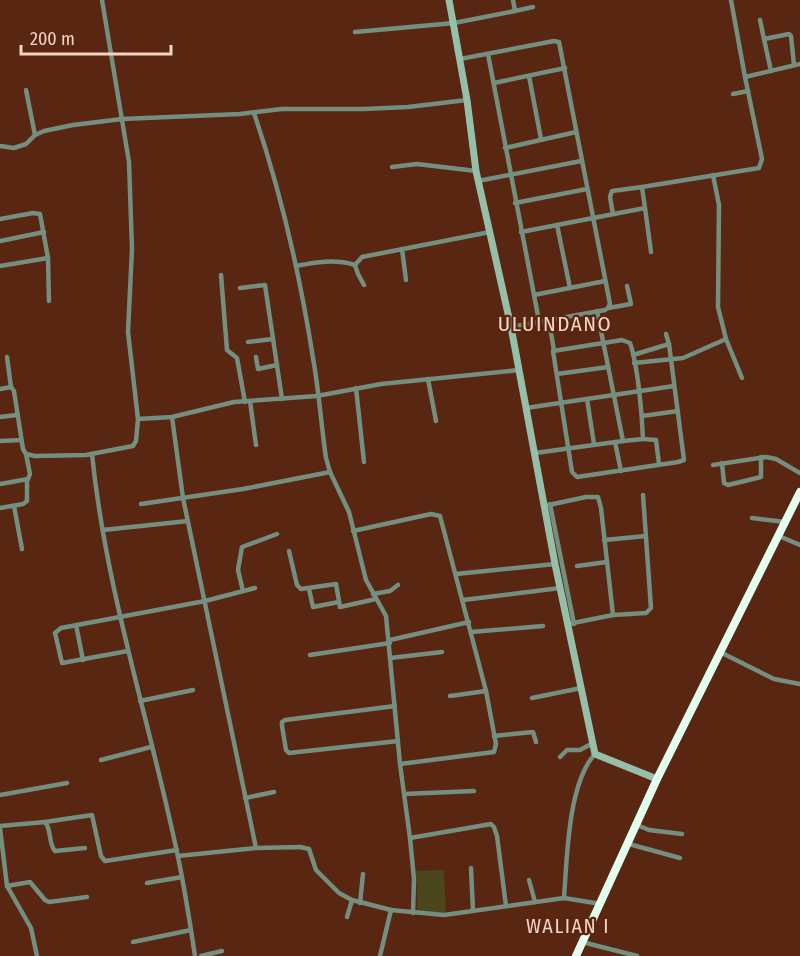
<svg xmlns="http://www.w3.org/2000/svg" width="800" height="956" font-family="'Fira Sans Condensed',sans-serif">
	<rect width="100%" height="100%" fill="#582611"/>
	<path fill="#4c461d" d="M444,870L446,914H418L416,871Z"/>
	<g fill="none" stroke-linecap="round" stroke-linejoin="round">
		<g stroke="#748e80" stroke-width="4.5">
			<path d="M102,0L129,162L132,249L128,332L138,419"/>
			<path d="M731,0L745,77"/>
			<path d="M515,11L533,7"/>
			<path d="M760,20L764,39L789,34L791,36L794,65"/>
			<path d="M355,32L454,23L515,11L513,0"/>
			<path d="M764,39L771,71"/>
			<path d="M488,54L539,321"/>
			<path d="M460,59L554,41L559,42L610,304L608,308L605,310L511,327"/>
			<path d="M529,76L541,139"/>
			<path d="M494,83L565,68"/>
			<path d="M26,90L35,135"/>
			<path d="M733,94L748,91"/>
			<path d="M254,113C281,193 300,275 313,358C319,391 321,424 326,458L330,472L349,512L366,580L386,616L400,764L410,838L414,879L413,913"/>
			<path d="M0,146L14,148L26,144L35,135L44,131L73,125L122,119L240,114L282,109H364L408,107L467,100"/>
			<path d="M505,148L576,132"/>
			<path d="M392,167L417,164L476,171"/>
			<path d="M713,175L719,205L718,307L726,339L742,378"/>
			<path d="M478,181L581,161"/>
			<path d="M515,203L587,189"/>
			<path d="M645,208L651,252"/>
			<path d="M613,214L610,197L612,191L642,187"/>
			<path d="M0,219L33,213L40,214L48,258L49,301"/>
			<path d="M557,225L570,288"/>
			<path d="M521,232L645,208L642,187L759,168L762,159L745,77L800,64"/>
			<path d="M0,241L44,232"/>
			<path d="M402,249L406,280"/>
			<path d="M0,266L48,258"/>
			<path d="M296,266C316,262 335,259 355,265"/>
			<path d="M221,275L227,350L237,358L245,402"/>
			<path d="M364,285L358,274L355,265L362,257L490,232"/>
			<path d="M240,288L265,285L282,399"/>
			<path d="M534,295L605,281"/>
			<path d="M608,308L631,304L627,286"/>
			<path d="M549,320L554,351"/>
			<path d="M666,334L669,344"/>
			<path d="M248,342L273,339"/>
			<path d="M633,355L669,344L684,460L678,462L577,477L572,472L553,351L622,340L630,343C638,366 642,414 643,439L656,440L659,464"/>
			<path d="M7,357L11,387"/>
			<path d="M256,357L258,369L277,365"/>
			<path d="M634,363L683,358L726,339"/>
			<path d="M557,374L608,367"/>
			<path d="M428,379L436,421"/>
			<path d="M356,388L364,462"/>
			<path d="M0,389L11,387L14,391L23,449L26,454L35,456L86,455L133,446L136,441L138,419L172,417L234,402L317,396L381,384L519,370"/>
			<path d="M587,399L594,444"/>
			<path d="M250,401L256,445"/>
			<path d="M526,408L674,386"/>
			<path d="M642,416L678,411"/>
			<path d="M0,417L17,415"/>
			<path d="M172,417L183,498L256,848L300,847L309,849L316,870L339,893L352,900L391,910L444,915L564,898L601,904"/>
			<path d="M0,441L21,440"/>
			<path d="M623,441L643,439"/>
			<path d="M615,442L621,471"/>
			<path d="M535,453L623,441L597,311"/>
			<path d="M92,454C106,592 150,722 178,857C185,890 190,923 195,956"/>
			<path d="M722,463L724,483L728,485L761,477V457"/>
			<path d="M713,465L766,457L776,459L800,473"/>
			<path d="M0,484L28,479L30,474L26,454"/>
			<path d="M141,504L243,489L330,472"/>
			<path d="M550,504L574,624"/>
			<path d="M14,506L22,549"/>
			<path d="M544,506L586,497H598L601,508L613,615"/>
			<path d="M0,508L23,504L27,501V480"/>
			<path d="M752,518L785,522"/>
			<path d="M103,530L188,521"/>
			<path d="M353,531L431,514L440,516L486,691L496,744L494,752L400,764"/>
			<path d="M779,536L800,545"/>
			<path d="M604,540L646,536"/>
			<path d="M289,551L297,585L301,589L336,584L340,607L376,599"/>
			<path d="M577,566L607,562"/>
			<path d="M456,574L555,564"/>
			<path d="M309,589L313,607L339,602"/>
			<path d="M243,591L238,570L242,547L277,534"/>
			<path d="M373,594L390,591L398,585"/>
			<path d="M463,600L560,588"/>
			<path d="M568,624L613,615L646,613L651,608L643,495"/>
			<path d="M76,625L83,660"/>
			<path d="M471,632L543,626"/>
			<path d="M390,640L469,622"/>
			<path d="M128,651L62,663L55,633L61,628L205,601L255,588"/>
			<path d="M720,652L774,679L800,684"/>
			<path d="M310,655L390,643"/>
			<path d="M390,658L442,652"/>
			<path d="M450,696L486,691"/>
			<path d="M532,698L581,688"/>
			<path d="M140,701L193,690"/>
			<path d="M395,706L285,720L282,722V726L286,750L289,753L398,741"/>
			<path d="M494,736L533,732L536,742"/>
			<path d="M560,757L567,750H580L593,743"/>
			<path d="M101,760L151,747"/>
			<path d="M404,794L474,791"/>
			<path d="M0,795L67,783"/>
			<path d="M245,798L274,792"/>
			<path d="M45,822L92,815L101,856L105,861L177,850"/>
			<path d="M637,825L649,830L682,834"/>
			<path d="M0,826L45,822C52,830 48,843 55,851L85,848"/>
			<path d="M0,828L7,886L31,928L37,956"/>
			<path d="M410,838L491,824L494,827L497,836L506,906"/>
			<path d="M629,844L680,858"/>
			<path d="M178,856L256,848"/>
			<path d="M471,868L473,911"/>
			<path d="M529,880L535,902"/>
			<path d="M147,883L182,877"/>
			<path d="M7,886L30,882L45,900L49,902L87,897"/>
			<path d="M564,898C567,858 568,783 595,754"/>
			<path d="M360,903L363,874"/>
			<path d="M347,917L352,900"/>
			<path d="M133,942L191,930"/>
			<path d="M582,942L637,956"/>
			<path d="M201,956L222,951"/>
			<path d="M380,956L391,910"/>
		</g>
		<path stroke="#95bfa9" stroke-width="7" d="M449,0L467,100L476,171L511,327L555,564L595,754L657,779"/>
		<path stroke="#e3fdef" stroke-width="8" d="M576,956L657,779L800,492"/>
	</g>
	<g text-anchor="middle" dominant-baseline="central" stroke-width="4.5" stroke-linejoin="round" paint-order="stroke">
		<g font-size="20" letter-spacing="1.5" fill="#f4d4c7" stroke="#582611">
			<text x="568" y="926">WALIAN I</text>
		</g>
		<g font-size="21" letter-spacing="1.5" fill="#f4d4c7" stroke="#582611">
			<text x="555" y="324">ULUINDANO</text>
		</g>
	</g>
	<path d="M21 45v9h150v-9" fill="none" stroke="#f4d4c7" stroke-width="3"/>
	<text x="30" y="45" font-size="18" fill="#f4d4c7" stroke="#582611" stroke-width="4.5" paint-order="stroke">200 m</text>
</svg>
